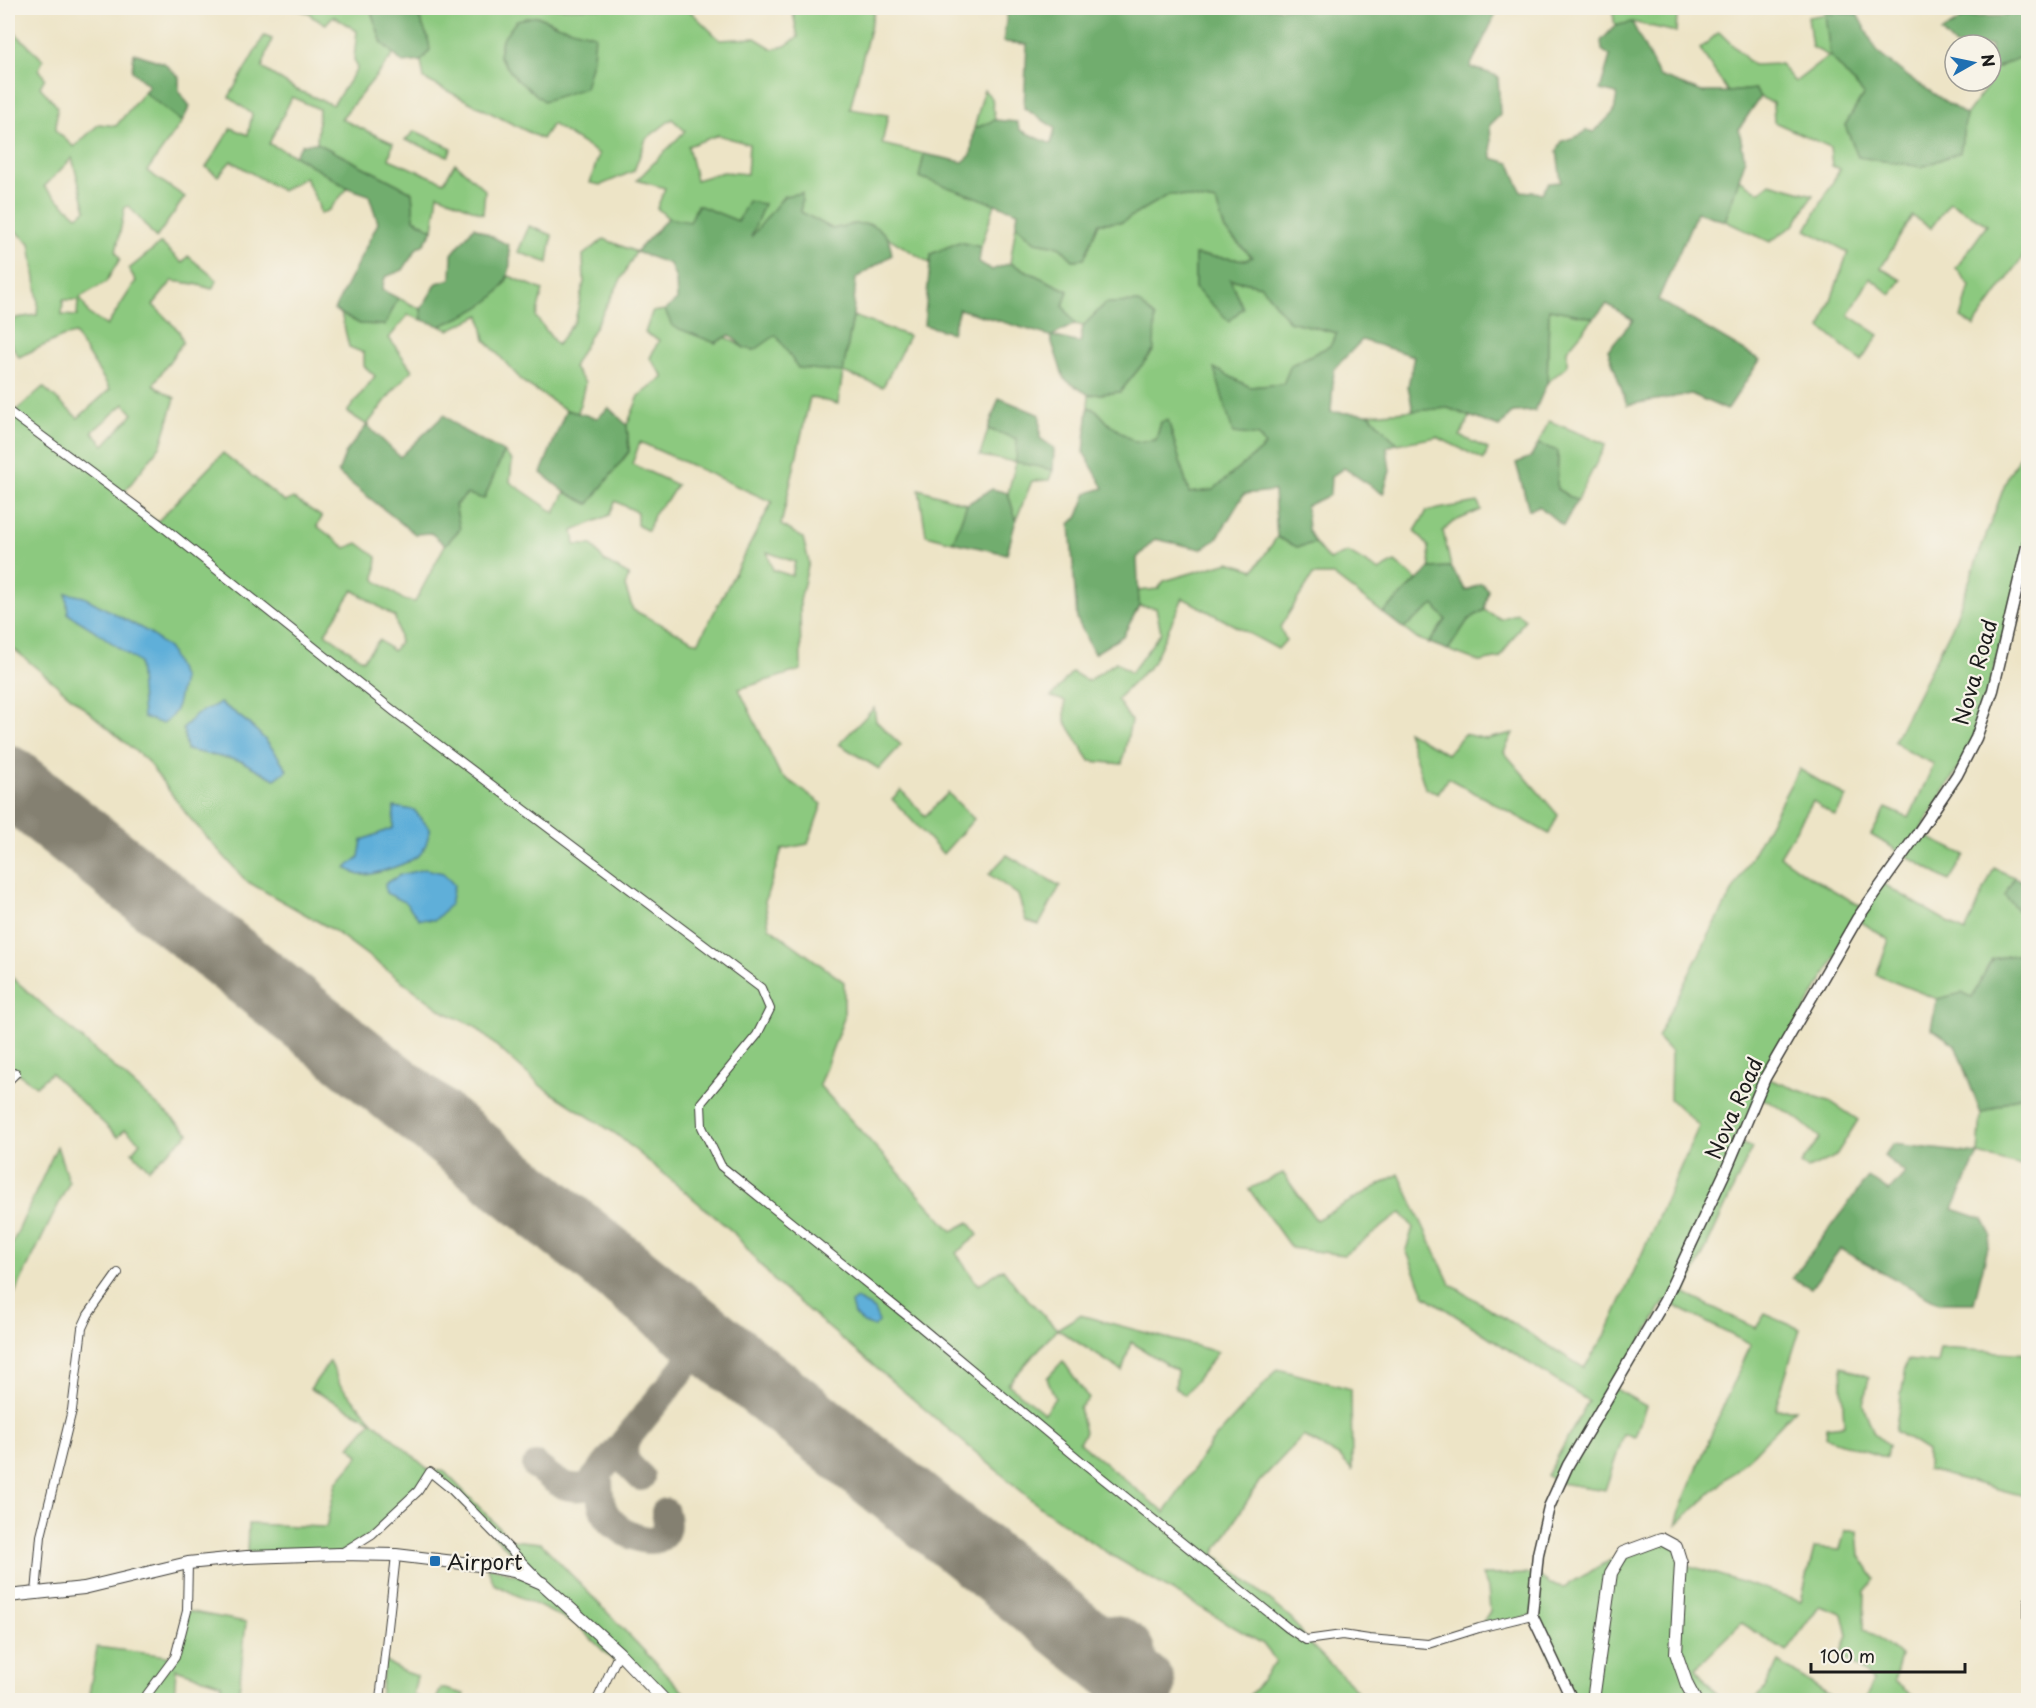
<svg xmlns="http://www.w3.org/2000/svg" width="2036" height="1708" font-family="'Playpen Sans',sans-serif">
	<rect width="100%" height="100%" fill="#f7f3e8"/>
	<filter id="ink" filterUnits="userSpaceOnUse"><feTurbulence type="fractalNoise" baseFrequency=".0167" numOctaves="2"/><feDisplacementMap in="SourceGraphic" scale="12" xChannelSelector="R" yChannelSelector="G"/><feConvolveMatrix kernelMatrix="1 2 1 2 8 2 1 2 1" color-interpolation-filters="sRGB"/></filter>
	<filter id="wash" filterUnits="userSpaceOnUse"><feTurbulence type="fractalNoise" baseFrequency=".008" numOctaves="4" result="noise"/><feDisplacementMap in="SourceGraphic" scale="24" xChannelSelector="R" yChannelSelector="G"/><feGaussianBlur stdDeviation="1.35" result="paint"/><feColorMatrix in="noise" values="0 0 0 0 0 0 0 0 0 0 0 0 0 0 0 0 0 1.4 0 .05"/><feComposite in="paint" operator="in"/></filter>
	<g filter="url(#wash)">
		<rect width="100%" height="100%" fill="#ede4c6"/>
		<g fill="#8cc97f" stroke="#54724e" stroke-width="1.5" fill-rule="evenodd">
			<path d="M292,8H370L382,43L394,54L341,119L393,143L389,159L444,182L455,163L485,190L483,214L438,194L433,230L414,219L412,192L317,143L319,109L292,97L269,144L294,155L348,188L329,210L320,214L318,204L305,177L282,191L231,161L218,176L206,167L231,128L248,135L252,114L229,97L264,36L272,39L262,68L295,89L333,105L357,69L354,59L357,31L333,16L326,24L312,17L310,13Z"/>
			<path d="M415,8H687L720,40L755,38L773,49L785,46L798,37L792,8H875L850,109L888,115L882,144L924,154L920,177L995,204L981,247L959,242L931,254V264L887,237L871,224H853L833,229L801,212L802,193L749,239L763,204L738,222L697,205L690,223L668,218L657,208L665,188L637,180L685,131L672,119L646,139L634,171L601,185L590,183L599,154L552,124L542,139L424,79L421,61L429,50L428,38ZM537,16L557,24L516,79L499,56L502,40ZM718,135L749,144L747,174L723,172L696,180L688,146Z"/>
			<path d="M1612,8H1667L1677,16L1676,32L1632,22L1615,26Z"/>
			<path d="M1825,8H1854L1857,14H1826L1830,56L1864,94L1845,125L1858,156L1885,160L1960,152L1966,115L1991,81V70L2028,54V250L1974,326L1961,318L1970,286L1956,268L1987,225L1950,202L1931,228L1912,216L1881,268L1901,280L1891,295L1870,278L1849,315L1879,335L1861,361L1821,328L1848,252L1806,230L1840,169L1832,166L1830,147L1774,122L1773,103L1760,97L1755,89L1728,92L1700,49L1719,32L1753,65L1780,64L1795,82L1829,56L1812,47L1808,17L1825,14Z"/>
			<path d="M8,26L43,60L39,69L45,78L40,87L57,106L56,131L74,147L99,124L116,126L144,92L182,122L147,171L185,197L156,238L129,206L125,207L116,252L120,259L106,282L80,297L89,314L107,326L136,281L129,269L161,243L182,263L188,256L217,280L212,289L195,284L172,281L153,305L179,331L183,342L153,385L175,398L161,445L122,495L157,522L223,453L285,502L293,498L322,517L317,526L346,548L358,543L377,557L375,580L404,600L415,602L445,545L460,529L455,506L467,494L484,498L504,452L512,461L510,482L555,513L565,492L588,504L629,452L627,425L639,396L664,377L650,358L659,340L645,333L652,312L665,310L673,326L715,343L726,337L744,348L754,350L776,335L843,372L853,316L909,336L883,387L843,372L838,404L810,397L781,525L803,538L809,562L800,601L801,670L739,689L780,774L822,804L808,844L782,849L765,901L769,927L844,982V1018L819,1085L952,1231L969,1222L978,1235L956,1253L978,1285L1003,1269L1018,1289L1057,1329L1080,1315L1218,1352L1185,1395L1175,1388L1177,1371L1131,1342L1122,1371L1057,1329L1008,1384L1044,1413L1055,1398L1047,1378L1063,1361L1089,1399L1079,1408L1085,1432L1079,1442L1165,1513L1210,1444L1278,1369L1351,1389L1352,1470L1340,1457L1303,1436L1259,1482L1214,1554L1291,1618L1306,1640L1367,1700H1245L1256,1688L1276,1661L1263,1644L1106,1552L1040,1507L776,1283L733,1232L616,1134L542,1087L474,1026L444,1012L333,930L246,881L188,816L147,761L8,644V411L12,414L43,387L78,418L110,389L75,334L62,337L19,357C8,340 2,335 16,318L37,315L38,301L30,243L8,225ZM72,158L86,210L77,216L44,187ZM63,300H78L77,316L62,315ZM124,404L133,414L104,445L92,432ZM640,442L772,502L698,643L633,610L625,586L629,575L604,561L592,545H575L573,531L610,515L615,501L637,512V525L648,531L656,510L668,499L677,485L632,464ZM767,552L795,562L792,576L773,570ZM353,590L395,617L400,642L393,651L379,640L363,660L325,633Z"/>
			<path d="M984,90L992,98L995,120L974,129Z"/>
			<path d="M415,131L452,148L448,156L405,140Z"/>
			<path d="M1739,179L1759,192L1770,183L1813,195L1795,224L1770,242L1725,221Z"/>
			<path d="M1170,194L1216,202L1225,230L1252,257L1246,260L1195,255V288L1229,321V279L1261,286L1289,321L1337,333L1330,346L1291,365L1284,384L1250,387L1215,369L1265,446L1213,490L1189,493L1168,420L1161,422L1156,440L1135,442L1109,424L1096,410L1088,407L1089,395L1120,392L1154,350L1106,303L1083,326L1075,324L1063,306L1068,291L1010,263L1016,225L1035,242L1059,246L1073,260L1084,259L1099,223L1122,222Z"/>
			<path d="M529,226L552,235L548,263L518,252Z"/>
			<path d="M604,239L636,252L573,367L585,383L578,413L566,410L523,382L485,340L480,315L449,330L440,326C466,315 496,303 509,276L543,290L536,317L557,345L575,321L584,282L583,255Z"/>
			<path d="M398,298L421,309L422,320L408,315L389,338L412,370L393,391L367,425L347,412L375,376L364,366V353L349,347L341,313L360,324L385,325Z"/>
			<path d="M1549,308L1594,318L1567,350V366L1547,383Z"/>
			<path d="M1448,408L1470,417L1460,436L1488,449L1484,460L1437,437L1397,444L1369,414Z"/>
			<path d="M1549,421L1606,444L1577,501L1557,489L1558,452L1538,444Z"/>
			<path d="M988,429L1017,439V462L1053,470L1049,480L1032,481L1016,520L1008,493L1016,462L980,456Z"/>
			<path d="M2028,440V542L1976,738L1919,833L1965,855L1949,881L1871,835L1886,808L1909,818L1934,764L1907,751L1894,741L1953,625L2008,476Z"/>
			<path d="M919,489L967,504L953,542L926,535Z"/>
			<path d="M1478,502L1481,510L1453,522L1443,531L1451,567L1430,568L1429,547L1415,531L1427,511Z"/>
			<path d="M1277,537L1297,547L1315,543L1329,560L1348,552L1379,571L1395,562L1417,580L1383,613L1333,575H1313L1280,627L1286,640L1278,649L1183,598L1153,663L1117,699L1131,721L1122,764L1090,761L1065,721V701L1051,697L1072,672L1088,681L1116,662L1131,673L1161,632L1156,608L1139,606L1138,591L1158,589L1164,581L1229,562L1254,570Z"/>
			<path d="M1434,605L1446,619L1429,643L1417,639L1403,628Z"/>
			<path d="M1484,610L1501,619L1517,613L1525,619L1500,658L1480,662L1448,650L1468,620Z"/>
			<path d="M874,708L876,721L901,745L879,769L839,744Z"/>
			<path d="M1407,731L1447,754L1464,734L1487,739L1513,733L1504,752L1558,815L1549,834L1448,778L1438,793L1425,788Z"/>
			<path d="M1799,769L1847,797L1835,816L1813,801L1780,856L1802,872L1864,908L1882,883L1965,932L1994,868L2014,877L2005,896L2028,922L2020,954L1992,959L1972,997L1963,993L1937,999L1876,975L1889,940L1857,919L1766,1078L1831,1102L1858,1120L1835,1157L1808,1169L1801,1164L1820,1138L1793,1115L1758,1096L1738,1142L1752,1148L1685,1294L1756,1328L1765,1314L1800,1329L1775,1409H1795L1755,1452L1676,1525L1682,1504L1733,1383L1751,1345L1665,1301L1614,1388L1646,1406L1635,1437L1624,1434L1605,1490L1560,1483L1547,1476L1588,1401L1425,1296L1406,1250L1413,1227L1401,1213L1344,1255L1291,1248L1249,1189L1283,1173L1316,1220L1399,1174L1450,1284L1584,1368L1605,1336L1699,1126L1670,1099L1671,1052L1657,1037L1712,929Z"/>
			<path d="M901,790L925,816L948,793L974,819L943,854L892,799Z"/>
			<path d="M1007,855L1060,886L1039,925L1026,921L1018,895L989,874Z"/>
			<path d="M8,974L189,1133L149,1169L132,1152L140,1142L125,1129L118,1137L51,1073L36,1086L17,1073L8,1081Z"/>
			<path d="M2026,1093L2022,1121L2028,1124V1168L1978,1154L1981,1114Z"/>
			<path d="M57,1146L69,1183L8,1307V1253Z"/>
			<path d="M1940,1348L2028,1354V1497L1927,1470V1451L1895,1431L1907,1360L1937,1363Z"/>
			<path d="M330,1361L340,1385L373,1421L430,1471H444L511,1540L541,1543L691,1700H664L619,1653L614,1661L577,1625L494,1584L487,1566L540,1582L431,1472L372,1534L339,1554L247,1557L248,1524L326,1527L336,1483L359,1456L350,1446L372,1421L310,1389Z"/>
			<path d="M1841,1366L1869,1377L1863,1405L1874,1433L1888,1445L1886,1458L1826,1438L1827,1427L1844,1425Z"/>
			<path d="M1845,1530H1858L1860,1556L1875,1579L1865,1591L1864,1628L1901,1656L1894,1681L1918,1700H1865L1873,1681L1841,1655L1848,1635L1843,1614L1819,1606L1786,1652L1742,1623L1696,1668L1721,1700H1572L1532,1616L1479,1628L1490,1611L1488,1588L1482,1575L1536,1574L1550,1584L1564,1587L1623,1553L1661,1539L1676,1547L1681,1563L1801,1601L1814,1548L1840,1550Z"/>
			<path d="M187,1611L246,1622L238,1700H219L222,1684L176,1669L174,1699L148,1695L143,1700H91L90,1688L97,1647L175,1657Z"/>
			<path d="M384,1660L400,1670L417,1676L413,1696L427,1700H380Z"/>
			<path d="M1779,1662L1837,1700H1753L1763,1691Z"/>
			<path d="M441,1688L464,1694L462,1700H436Z"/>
		</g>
		<g fill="#71ad6e" stroke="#466445" stroke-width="1.5">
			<path d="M370,8H415L428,38L430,50L421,61L403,63L382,43Z"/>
			<path d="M1008,8H1499L1470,67L1498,76L1500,115L1490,125L1492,158L1510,163L1521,191L1542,193L1549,183L1561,182L1557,151L1562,141L1581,135L1586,130L1594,132L1614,112L1617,94L1600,90L1610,56L1602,50L1601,41L1615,26L1632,22L1659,76L1702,92H1728L1755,89L1760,97L1739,129L1745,161L1725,221L1697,212L1658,300L1760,360L1727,410L1691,394L1627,405L1608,350L1633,320L1607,304L1594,318L1549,309L1547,383L1535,411L1513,412L1499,427L1448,408L1413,411L1408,386L1414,356L1362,340L1334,369L1331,412L1369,414L1397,444L1387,447L1390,471L1383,494L1344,468L1331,477L1330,495L1306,506L1308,529L1315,543L1297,547L1277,537L1274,491L1244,494L1216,540L1201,549L1155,539L1137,558L1139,606L1123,636L1094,654L1077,619L1070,524L1078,516L1087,493L1104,488L1084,453L1088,407L1096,410L1109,424L1135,442L1156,440L1161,422L1168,420L1189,493L1213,490L1265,446L1259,436L1233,433L1214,368L1250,387L1283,384L1291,365L1330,346L1337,333L1289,321L1261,286L1230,279L1243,308L1229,321L1195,288V255L1246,260L1252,257L1225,230L1216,202L1170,194L1122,222L1099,223L1084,259L1073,260L1059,246L1035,242L1016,225L1018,212L919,177L924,154L963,162L971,155L974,129L995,120L1017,122L1020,130L1051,144L1055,128L1024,108L1027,44L1003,42Z"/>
			<path d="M2010,8H2028V54L1991,70V45L1955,46L1941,32L1965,17L2006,16Z"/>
			<path d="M1825,14H1857L1878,53L1910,78L1966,115L1960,152L1922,167L1858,157L1845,125L1864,94L1830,56Z"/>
			<path d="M537,16L557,25L595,35L593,58L585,88L544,101L516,79L499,56L502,40L517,20Z"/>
			<path d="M134,53L164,63L179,77V92L190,106L182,122L144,92L149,86L132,71Z"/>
			<path d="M317,143L412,192L414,219L433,230L424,244L417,248L403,270L385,277L382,290L398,298L385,325L360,324L334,310L378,223L369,195L348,188L294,155L303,144Z"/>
			<path d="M802,193L801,212L833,229C851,224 873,217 887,237C890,241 891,250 892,255L856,278L853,316L843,372L798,368L776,335L755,350L744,348L730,335L715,343L672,326L665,310L677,300L676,280L670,264L636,252L668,218L690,222L698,205L738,221L748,201L764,204L751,237L784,196Z"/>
			<path d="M474,227L508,245C520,294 477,310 440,326L422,320L421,309L437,283L451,279L452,254Z"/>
			<path d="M959,242L981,247L979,262L992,270L1010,263L1068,291L1063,306L1075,324L1052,336L1080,343L1083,326L1106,303L1138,302L1155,317L1154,350L1120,392L1089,395L1064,379L1050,336L959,309L952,333L924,325L931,254Z"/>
			<path d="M999,398L1040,415V438L1054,448L1053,470L1016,462L1017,439L988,429Z"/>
			<path d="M609,408L627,425L629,451L589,504L565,492L541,473L566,410L597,418Z"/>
			<path d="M444,415L464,431L504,452L484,499L467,494L455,505L460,529L445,545L431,533L415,534L338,473L346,452L367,425L400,457Z"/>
			<path d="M1538,444L1558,451L1557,489L1577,501L1563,526L1539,506L1529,510L1516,463L1531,457Z"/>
			<path d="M992,489L1008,493L1016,520L1007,554L953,542L967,504Z"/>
			<path d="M1451,567L1466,591L1481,583L1488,590L1484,610L1468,620L1448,650L1429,643L1446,620L1434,605L1403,628L1383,613L1430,568Z"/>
			<path d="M2014,877L2028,884V1007L2024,1021L2028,1023V1079L2026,1093L1981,1114L1955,1045L1931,1028L1937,999L1963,993L1972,997L1992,959L2020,954L2028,922L2005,896Z"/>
			<path d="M1893,1144L1978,1154L1953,1209L1983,1219L1991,1235L1974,1303H1939L1840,1249L1811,1288L1792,1278L1868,1177L1889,1191L1905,1173L1884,1156Z"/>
		</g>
		<g fill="#5eafd9" stroke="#3d667a" stroke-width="1.5">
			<path d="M66,593L84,597L148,632L169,649L183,679L176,710L171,717L163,724L143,717L139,663L97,632L68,614Z"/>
			<path d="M220,703C249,720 270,741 287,770L275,779L241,761L187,750L183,729L196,714Z"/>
			<path d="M394,807L414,810L430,829C428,837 427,845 422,852C413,863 373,876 359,875C355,874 350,870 346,868L359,857L362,840L393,828Z"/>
			<path d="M425,869L443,873L454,885L450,905L435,920L419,919L405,902L386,893L385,884L400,875Z"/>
			<path d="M857,1299L874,1310L879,1322L874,1327L864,1323L854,1315L851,1303Z"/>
		</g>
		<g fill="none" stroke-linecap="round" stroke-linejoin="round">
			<g stroke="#848071" stroke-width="28">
				<path d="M695,1354C706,1349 714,1349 726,1354"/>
				<path d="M625,1441C622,1461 627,1464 641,1477"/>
				<path d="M536,1466C552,1479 565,1492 588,1486L599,1473"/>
				<path d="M665,1512C678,1558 619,1540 604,1511C599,1499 599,1486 599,1473L695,1354C700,1335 690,1327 677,1315"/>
				<path d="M1061,1622L1122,1631C1166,1650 1128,1702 1100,1678C1088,1668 1087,1650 1079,1637"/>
			</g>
			<path stroke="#848071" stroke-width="69" d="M8,780L1141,1686"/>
		</g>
	</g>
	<g filter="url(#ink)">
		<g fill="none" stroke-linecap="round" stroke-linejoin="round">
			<g stroke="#3b3a36" stroke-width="10">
				<g id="minor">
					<path d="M8,411L157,522L395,712L761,988L770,1009L757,1035L701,1103L702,1127L721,1166L911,1319L1081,1461L1288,1628L1306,1640L1342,1635L1369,1639L1428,1644L1479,1628L1532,1615"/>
					<path d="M8,1081L16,1073"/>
					<path d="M340,1554L372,1534L418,1491L430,1472L452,1490L540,1580"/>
					<path d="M36,1593L41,1536L72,1410L82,1328L88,1315L118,1273"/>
					<path d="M143,1700L175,1657L187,1611L188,1563"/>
					<path d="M380,1700L396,1555"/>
					<path d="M597,1700L619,1653"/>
					<path d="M2026,1700L2028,1666V1601"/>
				</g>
			</g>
			<g stroke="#3b3a36" stroke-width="13">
				<path id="tertiary" d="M1572,1700L1532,1615L1538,1554L1549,1507L1568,1465L1665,1300L1727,1168L1765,1078L1857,919L1918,833L1957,775L1976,738L1993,690L2028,542"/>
			</g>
			<g stroke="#3b3a36" stroke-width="14">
				<g id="secondary">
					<path d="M8,1596L84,1588L188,1563L247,1557L339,1554L396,1555L487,1566L514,1571L542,1583L619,1653L664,1700"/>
					<path d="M1593,1700L1611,1573L1623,1553L1661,1539L1676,1547L1681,1563L1676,1653L1687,1685L1695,1700"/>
				</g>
			</g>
			<use href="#minor" stroke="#fff" stroke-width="8"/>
			<use href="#tertiary" stroke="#fff" stroke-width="10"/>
			<use href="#secondary" stroke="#fff" stroke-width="12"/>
		</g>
	</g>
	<rect fill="#1f6fb2" stroke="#f7f3e8" stroke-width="2" x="429" y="1555" width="12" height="12" rx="3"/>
	<g text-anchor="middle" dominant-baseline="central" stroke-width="4.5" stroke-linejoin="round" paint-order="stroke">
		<g font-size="21" fill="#1c1c1c" stroke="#f7f3e8">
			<text transform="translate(1974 672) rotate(-74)">Nova Road</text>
			<text transform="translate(1733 1108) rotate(-66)">Nova Road</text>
		</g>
		<g font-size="21" fill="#1c1c1c" stroke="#f7f3e8" text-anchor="start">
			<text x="447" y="1561">Airport</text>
		</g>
	</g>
	<rect width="2036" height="1708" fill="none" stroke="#f7f3e8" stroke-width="30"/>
	<g transform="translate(1973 63) rotate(81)"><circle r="28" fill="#f7f3e8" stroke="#9f9d96" stroke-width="1.5"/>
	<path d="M0-4.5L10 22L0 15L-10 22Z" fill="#1f6fb2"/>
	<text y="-9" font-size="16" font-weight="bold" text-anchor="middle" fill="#1c1c1c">N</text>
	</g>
	<path d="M1811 1663v9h154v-9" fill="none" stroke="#1c1c1c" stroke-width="3"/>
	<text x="1820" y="1663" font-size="18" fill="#1c1c1c" stroke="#f7f3e8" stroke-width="4.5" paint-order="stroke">100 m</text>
</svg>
